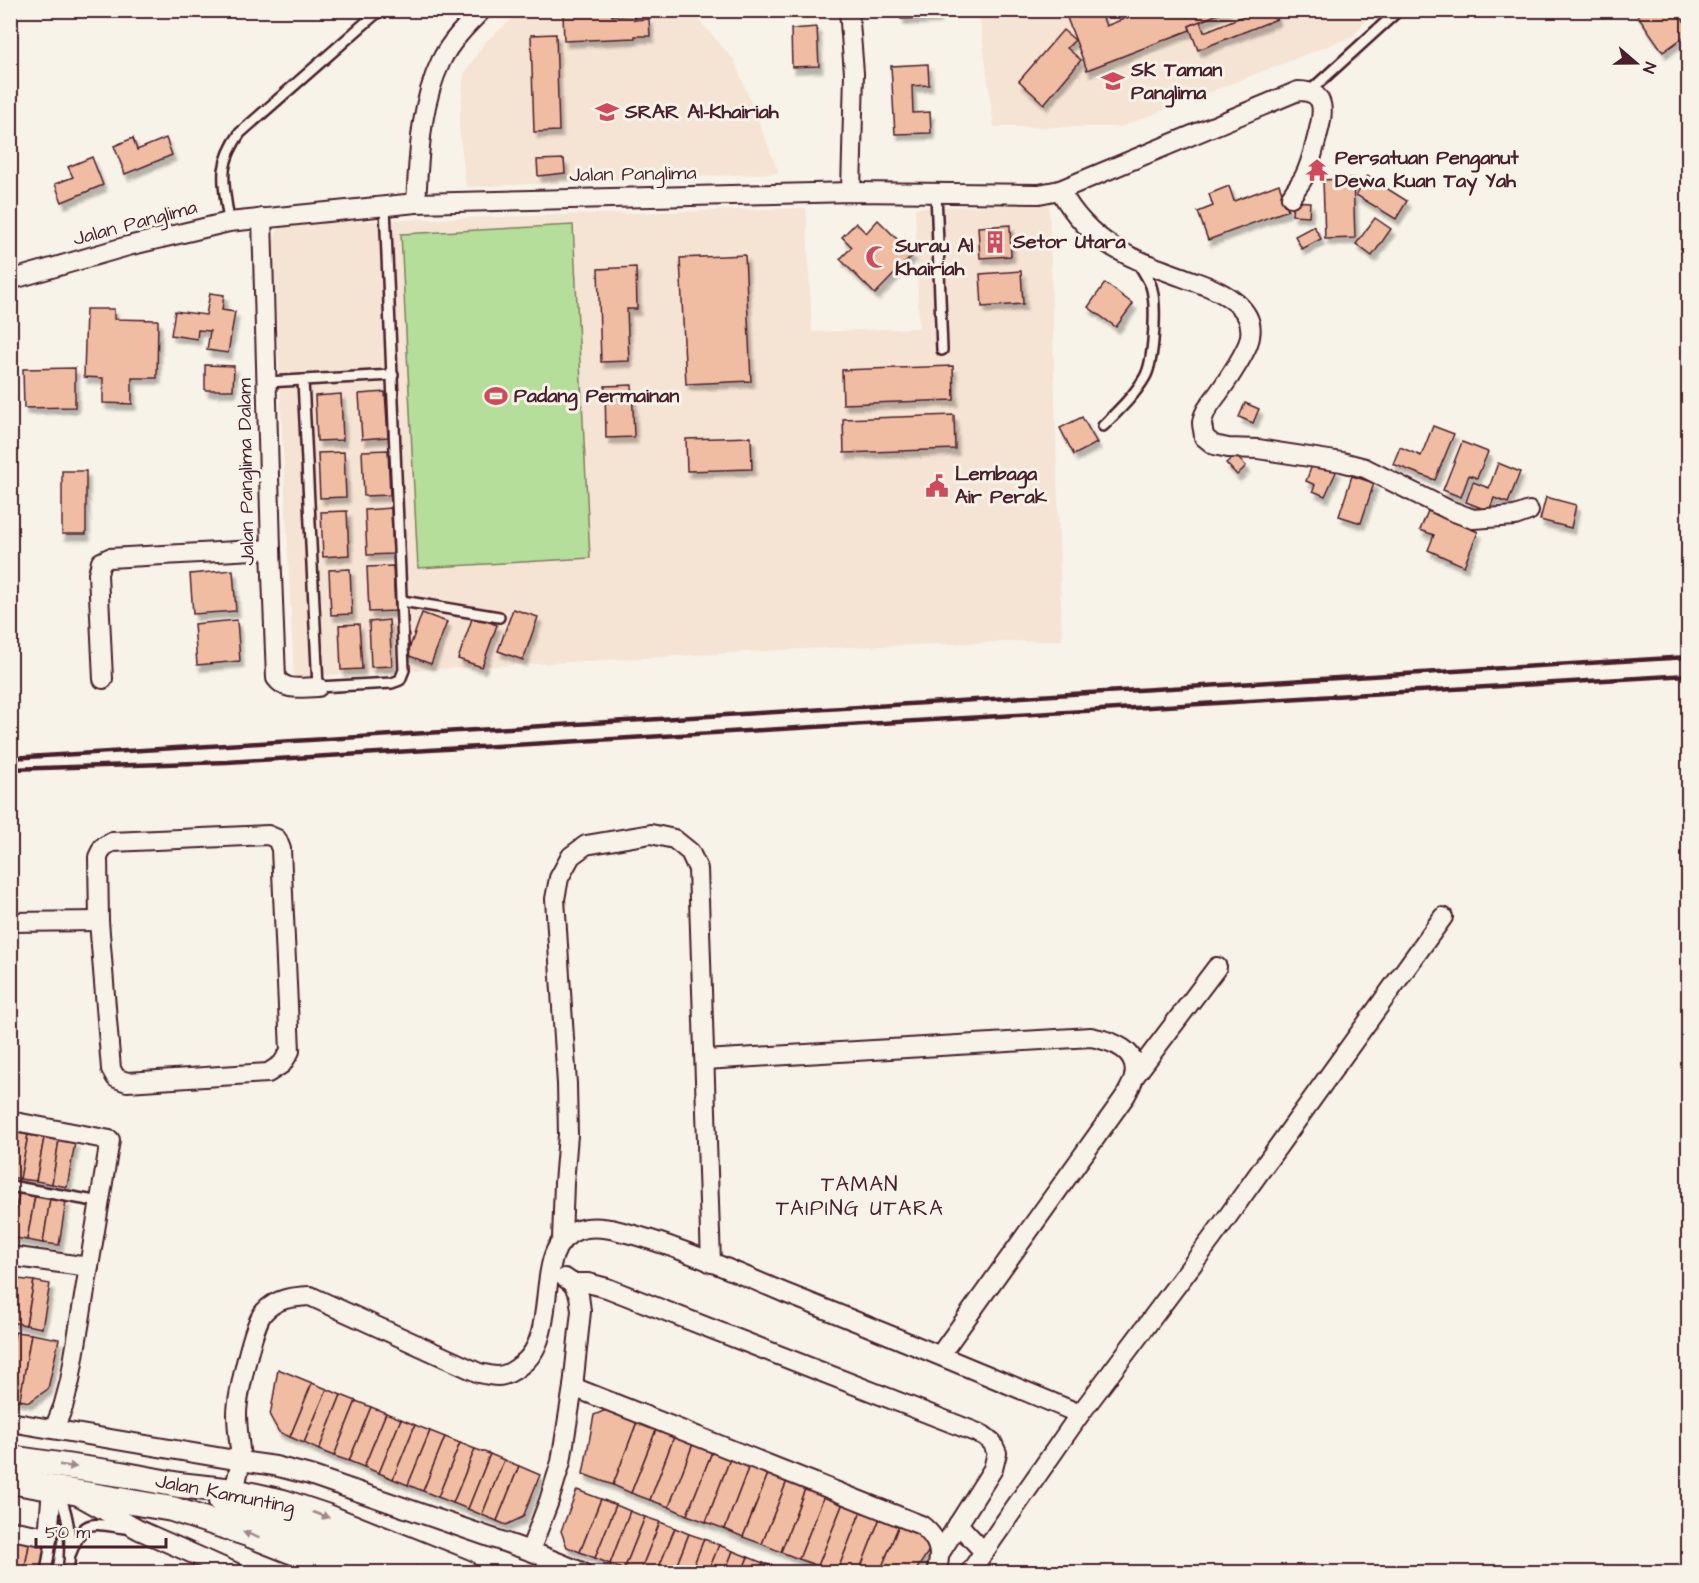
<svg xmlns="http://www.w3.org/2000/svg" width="1699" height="1583" font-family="'Architects Daughter',sans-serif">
	<defs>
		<filter id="shadow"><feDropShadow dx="3.5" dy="6" stdDeviation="1.5" flood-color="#0004"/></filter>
	</defs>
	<rect width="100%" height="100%" fill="#f7f3e8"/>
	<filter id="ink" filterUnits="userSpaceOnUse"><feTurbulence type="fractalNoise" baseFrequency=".0167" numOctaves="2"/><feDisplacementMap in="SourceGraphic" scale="12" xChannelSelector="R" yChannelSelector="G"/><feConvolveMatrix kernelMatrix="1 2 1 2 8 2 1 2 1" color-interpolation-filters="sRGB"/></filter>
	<g filter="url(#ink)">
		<g fill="#f5e3d3">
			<path d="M522,11H691L734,60L779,173L466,187L459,126L464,74L485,42Z"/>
			<path d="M979,11H1373L1353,36L1120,127H994Z"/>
			<path d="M1049,204L1062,640L822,648L294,677L273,243L278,229L289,223L806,208L812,332L919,328L915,208Z"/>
		</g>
		<path fill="#b5de9a" stroke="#807e62" stroke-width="1.5" d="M573,225L590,558L418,568L401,234Z"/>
		<g fill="#f0bda2" stroke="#4a1f2b" stroke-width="1.5" filter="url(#shadow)">
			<path d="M900,10H937V17L901,19Z"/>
			<path d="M1064,10H1100L1106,26L1146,10H1228L1189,26L1190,30L1087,70Z"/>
			<path d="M1258,10H1274L1277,19L1198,50L1189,26L1200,21L1204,32Z"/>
			<path d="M1634,10H1677L1688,27V34L1663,52Z"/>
			<path d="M612,12V16L634,15V20L649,19L650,36H635V38L564,41L563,14Z"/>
			<path d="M817,27L819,66L792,67L791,29Z"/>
			<path d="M1063,30L1075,40L1067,48L1081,60L1044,104L1019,81Z"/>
			<path d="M556,34L559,131L534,132L531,35Z"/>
			<path d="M928,64L929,85L912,86L913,113L930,112L931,133L895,134L891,66Z"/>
			<path d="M133,138L137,150L166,138L172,155L125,174L114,146Z"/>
			<path d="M92,157L103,185L62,202L55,184L73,177L68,167Z"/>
			<path d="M564,159L565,173L538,176L537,160Z"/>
			<path d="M1367,176L1407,201L1396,219L1356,195Z"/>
			<path d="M1353,178L1355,238L1325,239L1323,180Z"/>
			<path d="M1279,184L1288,210L1208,240L1198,212L1213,206L1209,194L1229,186L1234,201Z"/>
			<path d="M1293,201L1310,202L1309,216L1292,215Z"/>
			<path d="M1375,218L1391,229L1372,256L1356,244Z"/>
			<path d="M878,220L913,255L875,294L840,259L852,247L842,237L856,223L866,233Z"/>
			<path d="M1010,225L1011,256L980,258L978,227Z"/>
			<path d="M1314,226L1321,239L1302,249L1295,236Z"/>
			<path d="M745,255L751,381L686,384L680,258Z"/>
			<path d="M636,267L637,309H627L629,361L601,362L598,269Z"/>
			<path d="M1021,271L1023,304L982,307L980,274Z"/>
			<path d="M1105,283L1133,304L1116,327L1088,307Z"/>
			<path d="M210,293L224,295L222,310L235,312L228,353L207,350L210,331L198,330L197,339L171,335L175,311L206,315Z"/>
			<path d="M86,309H114V319L158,320L157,378H132V404L103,403V378L84,377Z"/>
			<path d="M205,365L234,366L233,390H205Z"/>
			<path d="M953,366L954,400L843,404L842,370Z"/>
			<path d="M75,368V407L24,408L23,369Z"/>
			<path d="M632,385L634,437L606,438L605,386Z"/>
			<path d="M385,392L388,437L362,439L359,394Z"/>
			<path d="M341,394L343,440L317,441L315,396Z"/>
			<path d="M1245,403L1259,409L1253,423L1239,417Z"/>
			<path d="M954,415L955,449L844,453L843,419Z"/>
			<path d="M1082,417L1097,443L1074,455L1060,428Z"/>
			<path d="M1433,426L1454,434L1435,480L1393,464L1400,447L1421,456Z"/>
			<path d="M751,437L752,469L687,471L686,439Z"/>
			<path d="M1462,442L1488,452L1477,478L1469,475L1461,497L1443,490Z"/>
			<path d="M388,450L390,495L364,496L362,451Z"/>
			<path d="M344,452L346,497L320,498L318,453Z"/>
			<path d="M1235,455L1246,466L1237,475L1226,463Z"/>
			<path d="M1314,460L1337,470L1325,496L1313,491L1315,485L1306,481Z"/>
			<path d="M1498,463L1520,472L1508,503L1494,498L1489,511L1466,502L1473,482L1489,488Z"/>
			<rect x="62" y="471" width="24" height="63"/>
			<path d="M1352,476L1374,483L1361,523L1339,516Z"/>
			<path d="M1546,497L1576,505L1571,528L1540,520Z"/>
			<path d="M391,508L393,554L367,555L365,510Z"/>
			<path d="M347,511L349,555L323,557L321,512Z"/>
			<path d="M1428,511L1478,532L1464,566L1428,550L1434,535L1420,530Z"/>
			<path d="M393,566L395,611L369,612L367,567Z"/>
			<path d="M350,569L352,614L331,615L329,570Z"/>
			<path d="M233,570L236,611L193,614L190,574Z"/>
			<path d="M513,609L538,617L523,660L498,651Z"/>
			<path d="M422,613L447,622L431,664L407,655Z"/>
			<path d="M473,616L497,625L482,667L458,659Z"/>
			<path d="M237,620L240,661L197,665L194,624Z"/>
			<path d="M389,620L392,666L371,667L369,622Z"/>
			<path d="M359,624L362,669L341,670L339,625Z"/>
			<path d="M12,1132L28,1135L20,1179L10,1177Z"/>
			<path d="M28,1135L44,1138L36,1181L20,1179Z"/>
			<path d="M44,1138L59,1140L52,1184L36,1181Z"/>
			<path d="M59,1140L75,1143L67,1187L52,1184Z"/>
			<path d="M10,1192L19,1193L11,1237H10Z"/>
			<path d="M19,1193L35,1196L27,1240L11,1237Z"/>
			<path d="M35,1196L50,1199L43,1243L27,1240Z"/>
			<path d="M50,1199L66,1201L59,1245L43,1243Z"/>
			<path d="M10,1277L18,1279L11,1322H10Z"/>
			<path d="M18,1279L34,1281L26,1325L11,1322Z"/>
			<path d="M34,1281L50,1284L42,1328L26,1325Z"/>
			<path d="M15,1332L31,1334L20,1400L10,1398V1360Z"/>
			<path d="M31,1334L59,1339L48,1389L29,1402L20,1400Z"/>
			<path d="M278,1369L312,1383L290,1437L279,1432L270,1416Z"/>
			<path d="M312,1383L327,1389L304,1443L290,1437Z"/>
			<path d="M327,1389L341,1395L319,1450L304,1443Z"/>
			<path d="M341,1395L356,1401L334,1456L319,1450Z"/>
			<path d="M356,1401L371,1407L349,1461L334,1456Z"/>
			<path d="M371,1407L386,1413L364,1467L349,1461Z"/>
			<path d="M606,1410L637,1422L613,1485L583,1474L594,1415Z"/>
			<path d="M386,1413L401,1419L379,1473L364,1467Z"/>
			<path d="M401,1419L415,1425L393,1479L379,1473Z"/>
			<path d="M637,1422L656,1430L631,1493L613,1485Z"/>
			<path d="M415,1425L430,1431L408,1485L393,1479Z"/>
			<path d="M656,1430L674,1437L650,1500L631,1493Z"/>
			<path d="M430,1431L445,1437L423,1491L408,1485Z"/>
			<path d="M445,1437L460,1443L438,1497L423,1491Z"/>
			<path d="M674,1437L693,1444L669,1507L650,1500Z"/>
			<path d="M460,1443L475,1449L453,1503L438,1497Z"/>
			<path d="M693,1444L712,1452L687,1515L669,1507Z"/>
			<path d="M475,1449L490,1454L468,1509L453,1503Z"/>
			<path d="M712,1452L730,1459L706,1522L687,1515Z"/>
			<path d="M490,1454L504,1460L482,1515L468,1509Z"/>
			<path d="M730,1459L749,1466L725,1529L706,1522Z"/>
			<path d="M504,1460L519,1466L497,1521L482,1515Z"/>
			<path d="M519,1466L540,1475L523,1517L506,1525L497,1521Z"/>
			<path d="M749,1466L768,1474L743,1537L725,1529Z"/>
			<path d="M768,1474L787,1481L762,1544L743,1537Z"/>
			<path d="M787,1481L805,1489L781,1552L762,1544Z"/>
			<path d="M805,1489L824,1496L799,1559L781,1552Z"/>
			<path d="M577,1490L601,1499L580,1552L567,1547L561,1531Z"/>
			<path d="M824,1496L843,1503L818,1566L799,1559Z"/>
			<path d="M601,1499L616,1505L595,1558L580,1552Z"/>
			<path d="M843,1503L861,1511L837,1572H834L818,1566Z"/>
			<path d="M616,1505L630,1511L610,1564L595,1558Z"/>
			<path d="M630,1511L645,1517L624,1570L610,1564Z"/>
			<path d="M861,1511L880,1518L859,1572H837Z"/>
			<path d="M645,1517L660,1522L640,1572H632L624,1570Z"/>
			<path d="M880,1518L899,1525L880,1572H859Z"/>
			<path d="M660,1522L675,1528L657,1572H640Z"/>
			<path d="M899,1525L925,1536L930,1549L915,1572H880Z"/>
			<path d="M675,1528L689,1534L674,1572H657Z"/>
			<path d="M689,1534L704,1539L691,1572H674Z"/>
			<path d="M15,1537L30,1540L24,1572H10V1558Z"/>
			<path d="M704,1539L719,1545L708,1572H691Z"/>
			<path d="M30,1540L47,1543L41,1572H24Z"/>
			<path d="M719,1545L733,1551L725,1572H708Z"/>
			<path d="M733,1551L748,1557L742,1572H725Z"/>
			<path d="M748,1557L763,1563L759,1572H742Z"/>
			<path d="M763,1563L778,1568L776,1572H759Z"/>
		</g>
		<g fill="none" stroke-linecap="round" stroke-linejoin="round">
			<g stroke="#4a1f2b" stroke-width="14">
				<g id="service">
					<path d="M1310,91L1399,10"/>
					<path d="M936,192L942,350"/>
					<path d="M229,222C224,183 216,168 240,133L380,10"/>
					<path d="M303,380L318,687L392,683L400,680L404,670L385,206"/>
					<path d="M267,382L393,375"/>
					<path d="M1103,426C1119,410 1134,396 1145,377C1154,361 1157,304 1151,286C1148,278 1142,270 1138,262"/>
					<path d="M402,601L499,617"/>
					<path d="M10,1186L100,1202"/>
					<path d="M59,1493C70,1520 72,1544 68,1572"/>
					<path d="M70,1555C85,1518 87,1523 125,1528"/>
					<path d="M46,1572L51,1542L48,1537"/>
				</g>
			</g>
			<g stroke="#4a1f2b" stroke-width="22">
				<g id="minor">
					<path d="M849,10L854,73L851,192"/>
					<path d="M1060,190C1091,248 1138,261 1196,282C1222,291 1261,309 1248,344C1241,361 1230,376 1220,391C1213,401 1203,411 1202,423C1202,427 1204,433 1204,437L1214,445L1228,448L1258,449L1342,462L1365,468L1449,510L1473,519L1515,516L1529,511"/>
					<path d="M416,203C419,155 420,105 441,61C450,42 467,25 482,10"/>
					<path d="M262,218L271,549L276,678C286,692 302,687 318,687"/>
					<path d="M10,280L128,246L229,222L416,203L851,192L1039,194L1060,190L1298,91C1331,91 1322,118 1316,141C1313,153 1310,166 1304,177C1300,184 1295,190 1291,197"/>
					<path d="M103,679L98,574L101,562L109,558L271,549"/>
					<path d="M268,835L277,839L281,849L290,1051L282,1064L268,1073L127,1082L116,1078L111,1069L99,921L98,857L103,847L112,842Z"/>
					<path d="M10,922L99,921"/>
					<path d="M705,1060L1091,1037C1112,1041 1140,1050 1134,1077C1133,1083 1129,1089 1126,1095L940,1355"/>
					<path d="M1134,1077L1217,967"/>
					<path d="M10,1121L110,1140L70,1381L63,1407L54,1429"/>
					<path d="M562,1239L564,1183L568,1135L567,1084L555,899L559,878L571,856L586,845L651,834L674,839L690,852L698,869L711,1263"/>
					<path d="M10,1256L89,1267"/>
					<path d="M572,1283H588L607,1288L983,1435L992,1442L997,1453L993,1469L940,1553"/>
					<path d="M573,1387L921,1525C938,1538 943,1552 936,1572"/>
					<path d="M10,1422L241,1461C240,1445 237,1430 237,1414C237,1398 253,1323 264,1312C277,1298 292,1297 310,1296L479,1373C484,1374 491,1376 497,1376C505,1376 515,1370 521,1365C563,1335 529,1247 578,1230C590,1226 607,1228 619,1231C674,1244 732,1271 785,1293C884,1332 982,1373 1080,1414"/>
					<path d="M234,1491L241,1461L275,1466L310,1475L530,1551L582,1572"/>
					<path d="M80,1497L139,1530L234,1572"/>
					<path d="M958,1524L984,1552"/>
					<path d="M10,1530L48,1537L52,1488"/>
					<path d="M530,1551L549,1501L561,1462L573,1387L581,1311L579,1295L572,1283L565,1278"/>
					<path d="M970,1572L1080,1414L1213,1237L1443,917"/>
				</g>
			</g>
			<g stroke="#4a1f2b" stroke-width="28">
				<g id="secondary">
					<path d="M10,1458L121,1474L179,1485L234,1491L283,1502L325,1516L464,1572"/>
					<path d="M10,1481L172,1509L248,1534L344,1572"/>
					<path d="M221,1501L405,1572"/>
				</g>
			</g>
			<use href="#service" stroke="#f7f3e8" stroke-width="9"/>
			<use href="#minor" stroke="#f7f3e8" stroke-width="18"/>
			<use href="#secondary" stroke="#f7f3e8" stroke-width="24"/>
			<g stroke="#4a1f2b" stroke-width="4.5">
				<path d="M10,758L1688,657"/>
				<path d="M10,769L227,762L1688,675"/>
			</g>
		</g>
		<defs><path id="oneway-solid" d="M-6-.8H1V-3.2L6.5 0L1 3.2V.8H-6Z" transform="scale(1.5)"/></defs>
		<g fill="#a0898a">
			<use href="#oneway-solid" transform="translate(68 1466) rotate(8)"/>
			<use href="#oneway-solid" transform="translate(321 1515) rotate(20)"/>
			<use href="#oneway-solid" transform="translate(251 1535) rotate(-160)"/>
		</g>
	</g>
	<defs>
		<g id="school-bare" transform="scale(1.8)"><path d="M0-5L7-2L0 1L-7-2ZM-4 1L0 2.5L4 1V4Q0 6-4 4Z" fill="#d1495b" stroke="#f7f3e8" stroke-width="2.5" paint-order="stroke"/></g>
		<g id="temple-bare" transform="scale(1.8)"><path d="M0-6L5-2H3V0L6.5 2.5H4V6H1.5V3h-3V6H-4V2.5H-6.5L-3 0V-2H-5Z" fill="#d1495b" stroke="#f7f3e8" stroke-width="2.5" paint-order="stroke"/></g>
		<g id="building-bare" transform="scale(1.8)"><path d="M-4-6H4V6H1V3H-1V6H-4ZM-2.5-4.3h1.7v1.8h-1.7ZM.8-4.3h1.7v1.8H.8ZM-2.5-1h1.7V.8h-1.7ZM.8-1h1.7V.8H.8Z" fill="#d1495b" stroke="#f7f3e8" stroke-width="2.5" paint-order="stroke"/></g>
		<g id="mosque-bare" transform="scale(1.8)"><path d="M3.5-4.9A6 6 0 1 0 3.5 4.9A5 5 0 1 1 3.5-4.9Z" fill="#d1495b" stroke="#f7f3e8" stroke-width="2.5" paint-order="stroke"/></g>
		<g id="stadium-bare" transform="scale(1.8)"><path d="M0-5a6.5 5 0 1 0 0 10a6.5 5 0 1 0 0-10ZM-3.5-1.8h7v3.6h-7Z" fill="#d1495b" stroke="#f7f3e8" stroke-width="2.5" paint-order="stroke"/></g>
		<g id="civic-bare" transform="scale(1.8)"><path d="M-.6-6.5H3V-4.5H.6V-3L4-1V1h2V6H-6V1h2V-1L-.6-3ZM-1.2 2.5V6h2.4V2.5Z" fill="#d1495b" stroke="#f7f3e8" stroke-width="2.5" paint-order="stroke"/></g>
	</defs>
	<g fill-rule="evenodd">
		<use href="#school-bare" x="1113" y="81"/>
		<use href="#school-bare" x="607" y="112"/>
		<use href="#temple-bare" x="1317" y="170"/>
		<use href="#building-bare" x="995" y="242"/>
		<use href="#mosque-bare" x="877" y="257"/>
		<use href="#stadium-bare" x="496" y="396"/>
		<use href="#civic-bare" x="937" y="486"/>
	</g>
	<g text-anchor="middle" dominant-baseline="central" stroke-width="6" stroke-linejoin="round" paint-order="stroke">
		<g font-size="20" font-weight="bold" fill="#4a1f2b" stroke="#f7f3e8" text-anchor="start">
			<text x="1131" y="70">SK Taman<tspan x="1131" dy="23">Panglima</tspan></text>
			<text x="625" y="112">SRAR Al-Khairiah</text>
			<text x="1335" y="158">Persatuan Penganut<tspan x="1335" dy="23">Dewa Kuan Tay Yah</tspan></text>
			<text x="1013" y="242">Setor Utara</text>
			<text x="895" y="246">Surau Al<tspan x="895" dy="23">Khairiah</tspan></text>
			<text x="514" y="396">Padang Permainan</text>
			<text x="955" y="474">Lembaga<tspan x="955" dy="23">Air Perak</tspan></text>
		</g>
		<g font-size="20" fill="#4a1f2b" stroke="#f7f3e8">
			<text transform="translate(633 174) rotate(-1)">Jalan Panglima</text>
			<text transform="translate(135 223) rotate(-15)">Jalan Panglima</text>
			<text transform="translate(246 472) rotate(-91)">Jalan Panglima Dalam</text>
			<text transform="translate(225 1494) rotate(11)">Jalan Kamunting</text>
		</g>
		<g font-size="21" letter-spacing="1.5" fill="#4a1f2b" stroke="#f7f3e8">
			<text x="860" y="1184">TAMAN<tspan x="860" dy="24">TAIPING UTARA</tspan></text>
		</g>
	</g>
	<rect width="1699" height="1583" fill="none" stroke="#f7f3e8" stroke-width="36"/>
	<rect x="18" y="18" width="1663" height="1547" fill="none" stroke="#4a1f2b" stroke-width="2" filter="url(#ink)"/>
	<g transform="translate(1636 63) rotate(110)" stroke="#f7f3e8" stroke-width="4.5" paint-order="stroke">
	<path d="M0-4.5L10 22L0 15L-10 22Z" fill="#4a1f2b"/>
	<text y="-9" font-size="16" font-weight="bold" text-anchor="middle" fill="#4a1f2b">N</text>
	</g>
	<path d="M36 1538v9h130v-9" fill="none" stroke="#4a1f2b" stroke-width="3"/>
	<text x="45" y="1538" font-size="18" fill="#4a1f2b" stroke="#f7f3e8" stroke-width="4.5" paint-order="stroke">50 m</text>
</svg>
